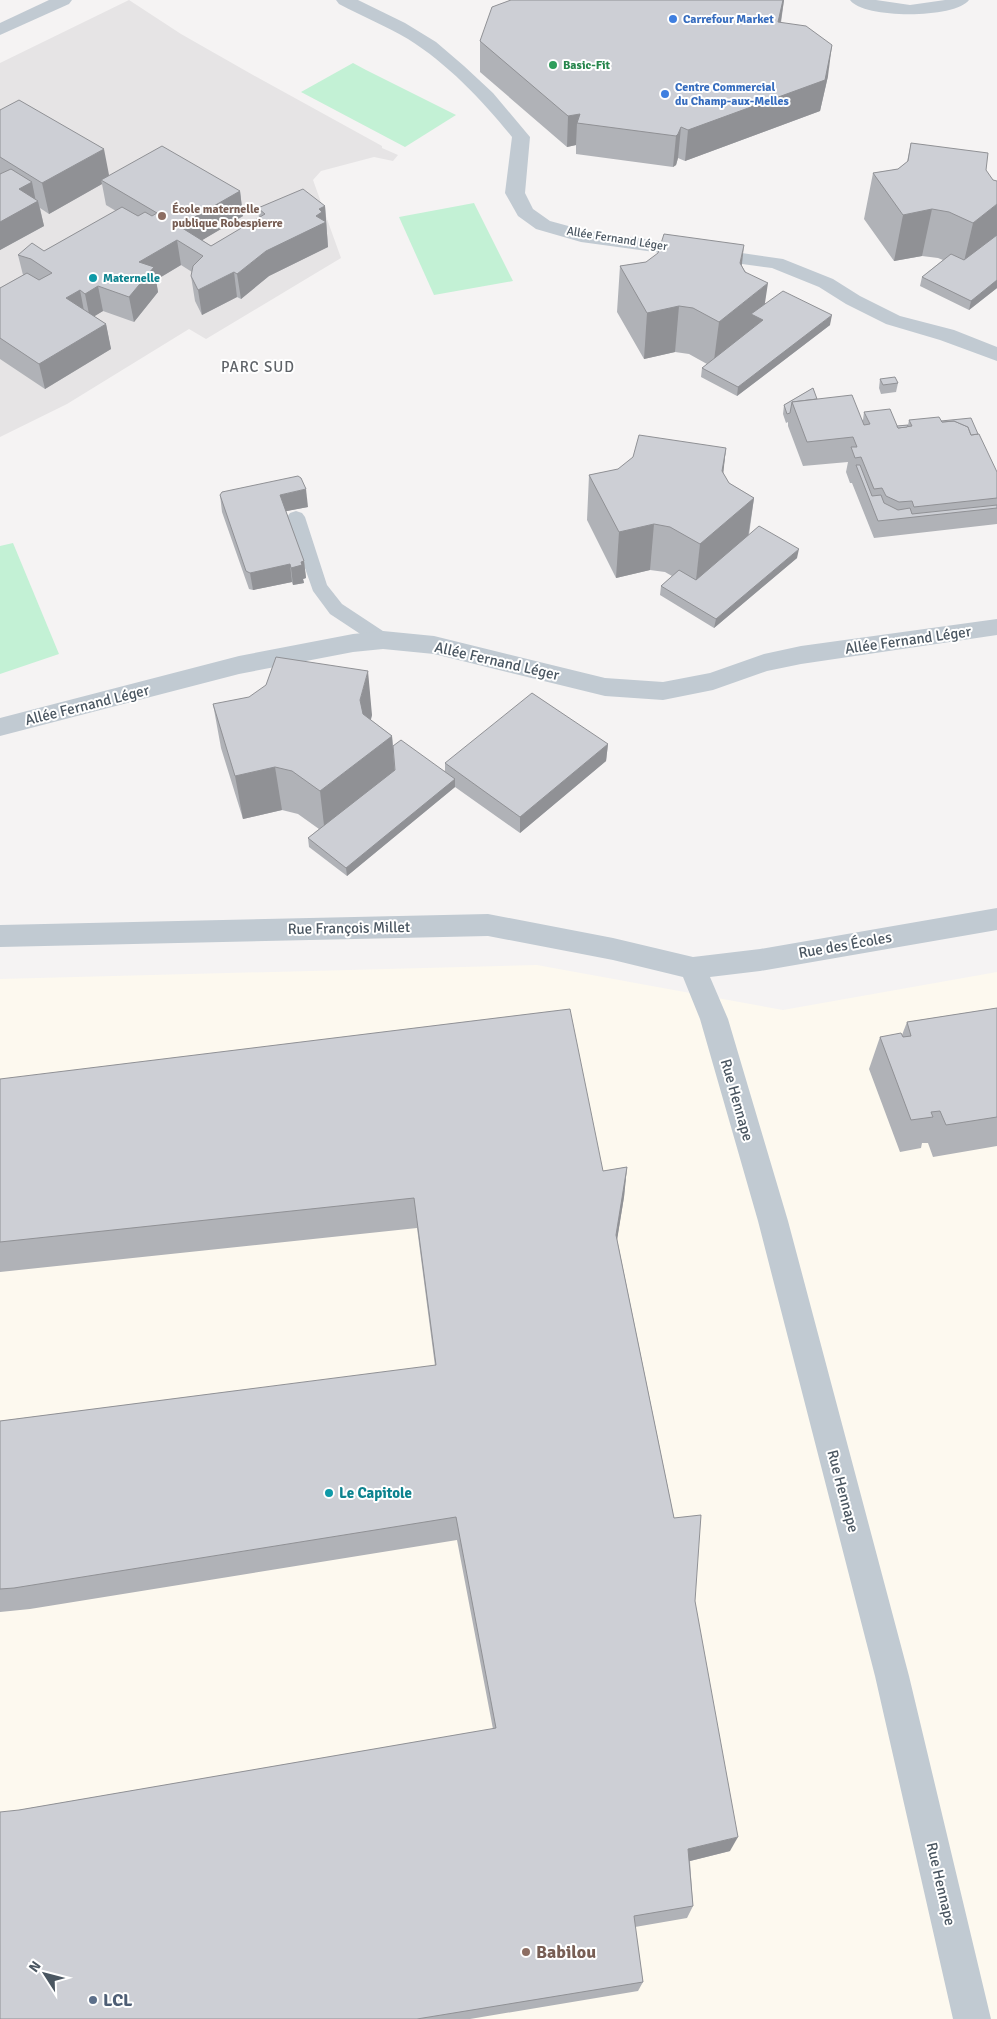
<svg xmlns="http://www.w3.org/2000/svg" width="997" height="2019" font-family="Signika,sans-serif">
	<rect width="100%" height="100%" fill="#f5f3f3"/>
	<path fill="#fdf9ef" d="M537,965L783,1010L997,972V2019H0V979Z"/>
	<path fill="#e6e4e5" d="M129,0L181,34L253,75L382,146V148L398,155L393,161L374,157L321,171L313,180L341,258L206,339L189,329L67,404L0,437V63Z"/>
	<g fill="#c3f1d5">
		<path d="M353,63L366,70L456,115L405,147L301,92Z"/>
		<path d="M474,203L513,281L434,295L399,217Z"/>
		<path d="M13,543L59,654L0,674V546Z"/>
	</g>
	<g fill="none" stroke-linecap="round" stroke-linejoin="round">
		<path fill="#c1cad2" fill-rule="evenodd" d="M296,511L302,513L305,517L327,585L342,604L389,635L392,640L389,645L383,647L377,645L330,614L313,591L287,517L290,513Z"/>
		<g fill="#c1cad2" fill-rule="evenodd">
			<path d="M336,0H358L405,23L436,42L464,66L493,93L530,137L525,193L533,209L550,221L583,230L783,259L833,279L860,296L900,316L954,330L997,347V361L940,340L886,324L846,304L819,287L772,268L581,242L536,229L518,216L505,193L512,137C483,101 448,64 408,39C386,26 362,16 339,4Z"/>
			<path d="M997,619V635L801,664L767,671L713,690L663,700L605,696L434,654L383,649L353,652L239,674L0,736V718L239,656L353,634L383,631L434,636L605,678L663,682L710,673L764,654L801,646Z"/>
			<path d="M997,908V930L760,971L710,977L728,1019L788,1221L909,1676L991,2019H953L875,1676L758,1221L700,1019L683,977L613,960L488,936L0,947V925L488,914L613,938L693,957L760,949Z"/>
		</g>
		<g fill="#c1cad2" fill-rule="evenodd">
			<path d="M49,0H72L69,4L0,35V23Z"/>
			<path d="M850,0H876L910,5L945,0H969C955,19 863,19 850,0Z"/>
		</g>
	</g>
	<g fill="#b0b2b7">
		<path d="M511,0H784L781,23L828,76L820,111L685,161L678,158L676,165L673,167L576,154V145L567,147L480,72V41Z"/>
		<path d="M0,110L109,176L240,191L243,216L202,240L211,246L259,218L258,208L325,206L328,247L269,276L241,299L237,297L202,315L195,301L191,276L192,272L181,265L156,280L158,292L134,322L103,311L94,316L106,324L111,349L45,389L0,359V288L23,275L18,255L44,251L116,211L106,205L102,184L49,214L40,208L44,226L0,250Z"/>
		<path d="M911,143L986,170L997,288L969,310L920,286L922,277L943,260L938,258L922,256L894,261L864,219L873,173L898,169L907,162Z"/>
		<path d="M646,262L742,266L765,304L830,325L737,396L701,377L702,368L707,364L689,354L675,352L644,359L617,312L620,266Z"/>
		<path d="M880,379L898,383L896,392L881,394L879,388Z"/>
		<path d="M813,388L817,399L863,420L864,412L897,426L908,425L909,420L941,421L997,472V524L874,538L852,483H850L846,472L848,462L803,466L788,426V422L786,423L783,414L784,405Z"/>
		<path d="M726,448L723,473L729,483L754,498L749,535L797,558L714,628L660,595L661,586L672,576L665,572L650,570L616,578L587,520L589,475Z"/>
		<path d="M220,495L308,507L286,511L304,561L306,578L303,579L304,583L293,585L292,582L253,590L249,589L222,512Z"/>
		<path d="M213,704L372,715L371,720L392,736L393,746L445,771V763L608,744L606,761L520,833L455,787L347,876L309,847L308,838L319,829L298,814L282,810L243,819L221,748Z"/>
		<path d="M997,1008V1146L933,1157L928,1143H922L921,1148L900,1152L869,1069L880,1037L902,1035L907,1022Z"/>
		<path d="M0,1079L603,1171L627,1167L624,1197L617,1239L674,1518L695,1601L730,1851L690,1861L693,1906L687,1918L635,1927L643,1982L638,1991L470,2019H0L19,1810L493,1729L457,1540L30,1609L0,1612V1421L435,1366L417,1228L0,1272Z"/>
	</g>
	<g fill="#909195">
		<path d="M783,0H784L780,26L778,22Z"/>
		<path d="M832,45L828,76L820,111L685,161L688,130Z"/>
		<path d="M580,114L577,123L576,145L567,147L568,116Z"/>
		<path d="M681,127L678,158L676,165L673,167L676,136Z"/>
		<path d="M104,149L110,180H101L102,184L49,214L42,183Z"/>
		<path d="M32,182L36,202L38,201L44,226L0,250V222L19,189Z"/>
		<path d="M240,191L243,216L189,248L179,226Z"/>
		<path d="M997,204V242L962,270L973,223Z"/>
		<path d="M325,206L328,247L269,276L241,299L237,274L266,251L316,216L319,209Z"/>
		<path d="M932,209L922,256L894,261L903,215Z"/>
		<path d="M177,240L181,265L156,280L158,292L134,322L129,297L139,262Z"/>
		<path d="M744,245L739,291L740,263Z"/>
		<path d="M234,272L237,297L202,315L198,290Z"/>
		<path d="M997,280V288L969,310L971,301Z"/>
		<path d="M768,283L761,329L713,368L719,322Z"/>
		<path d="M98,286L103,311L90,319L85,294Z"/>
		<path d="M80,290L85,316L66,298Z"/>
		<path d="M679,306L675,352L644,359L647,313Z"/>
		<path d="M832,315L830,325L737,396L738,387Z"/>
		<path d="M106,324L111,349L45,389L39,364Z"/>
		<path d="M726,448L721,494L722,471Z"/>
		<path d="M306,489L308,507L282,512L280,495Z"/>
		<path d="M754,498L747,543L695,589L700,544Z"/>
		<path d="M654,524L650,570L616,578L619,532Z"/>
		<path d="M799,549L797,558L714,628L716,619Z"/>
		<path d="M304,561L306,578L303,579L304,583L293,585L291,568L301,562Z"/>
		<path d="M290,564L292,582L253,590L250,573Z"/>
		<path d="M368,671L372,715L363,744L360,700Z"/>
		<path d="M392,736L395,779L325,834L320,791Z"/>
		<path d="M608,744L606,761L520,833V817Z"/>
		<path d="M275,767L282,810L243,819L235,776Z"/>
		<path d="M455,779V787L347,876L346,868Z"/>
		<path d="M627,1167L624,1197L613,1265L616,1235Z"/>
		<path d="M738,1837L730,1851L682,1863L688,1849Z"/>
	</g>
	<g fill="#cdcfd5" stroke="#909195">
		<path d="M511,0H783L778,22L806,26L832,45L825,80L688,130L681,127L678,134L676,136L577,123L580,114L568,116L480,41L492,7Z"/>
		<path d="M19,100L104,149L42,183L0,157V110Z"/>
		<path d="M911,143L988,153L986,170L993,180L997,181V204L973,223L949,212L932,209L903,215L873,173L898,169L908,161Z"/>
		<path d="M162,146L240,191L179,226L211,246L265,214L258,208L303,189L325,206L319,209L322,212L316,216L326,222L266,251L237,274L234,272L198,290L191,276L193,266L203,256L177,240L139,262L154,267L129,297L98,286L85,294L80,290L66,298L106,324L39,364L0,338V288L27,273L39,280L52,273L31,259L18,255L32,243L44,251L122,207L138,216L145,212L152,216L157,213L101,180Z"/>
		<path d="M11,169L32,182L19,189L38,201L0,222V174Z"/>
		<path d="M664,234L744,245L740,263L745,272L768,283L719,322L693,308L679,306L647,313L620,266L646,262L658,253Z"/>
		<path d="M997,235V280L971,301L922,277L951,254L964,260Z"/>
		<path d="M783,291L832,315L738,387L702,368L763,320L751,314Z"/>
		<path d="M895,377L898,383L883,385L880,379Z"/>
		<path d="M813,388L817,399L792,402L790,413L787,414L784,405Z"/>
		<path d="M852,395L864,425L870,424L864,412L890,409L898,428L912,426L909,420L939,417L942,422L954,421L968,427L971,435L979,434L997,472V498L914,507L912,501L899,502L886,496L882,488L874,489L861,457L855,458L851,447H857L853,437L807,442L792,402Z"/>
		<path d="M971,418L978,434L971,435L968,427L954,421L942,422L941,421Z"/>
		<path d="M908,425L907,427L898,428L897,426Z"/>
		<path d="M639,435L726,448L722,471L729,483L754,498L700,544L670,527L654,524L619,532L589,475L618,469L633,457Z"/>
		<path d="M856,465H860L872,496L881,495L884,503L898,510L910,508L912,514L997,505V508L878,521Z"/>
		<path d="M298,476L301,478L306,489L280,495L304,561L301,562L302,565L291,568L290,564L250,573L246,571L220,495L222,492Z"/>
		<path d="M759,526L799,549L716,619L661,586L679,570L696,580Z"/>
		<path d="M276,657L368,671L360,700L363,714L392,736L320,791L292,771L275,767L235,776L213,704L249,697L266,685Z"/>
		<path d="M532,693L608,744L520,817L445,763Z"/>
		<path d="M401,740L455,779L346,868L308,838L395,770L393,746Z"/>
		<path d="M997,1008V1117L946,1125L940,1111L931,1112L933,1117L911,1120L880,1037L901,1033L903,1037L911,1036L907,1022Z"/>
		<path d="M570,1009L603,1171L627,1167L616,1235L674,1518L701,1515L695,1601L738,1837L688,1849L693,1906L634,1916L643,1982L417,2019H0V1812L19,1810L496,1728L456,1517L14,1588L0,1589V1421L436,1365L414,1198L0,1242V1079Z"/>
	</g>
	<g fill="#3f7fe0" stroke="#fff" stroke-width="2">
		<circle cx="673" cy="19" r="5"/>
		<circle cx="665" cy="94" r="5"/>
	</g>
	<circle fill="#2e9e5b" stroke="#fff" stroke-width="2" cx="553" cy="65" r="5"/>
	<g fill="#8d6e63" stroke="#fff" stroke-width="2">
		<circle cx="162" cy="216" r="5"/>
		<circle cx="526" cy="1952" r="5"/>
	</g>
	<g fill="#0f9aa8" stroke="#fff" stroke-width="2">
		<circle cx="93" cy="278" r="5"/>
		<circle cx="329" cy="1493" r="5"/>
	</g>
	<circle fill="#5c6f8a" stroke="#fff" stroke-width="2" cx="93" cy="2000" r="5"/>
	<g text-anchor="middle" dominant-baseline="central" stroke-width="4" stroke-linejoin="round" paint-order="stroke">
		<g font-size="12" font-weight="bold" fill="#366cbe" stroke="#fff" text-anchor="start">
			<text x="683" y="19">Carrefour Market</text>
			<text x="675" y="87">Centre Commercial<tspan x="675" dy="14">du Champ-aux-Melles</tspan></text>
		</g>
		<g font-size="12" font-weight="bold" fill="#27864d" stroke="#fff" text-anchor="start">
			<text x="563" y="65">Basic-Fit</text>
		</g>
		<g font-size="12" font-weight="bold" fill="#785e54" stroke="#fff" text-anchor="start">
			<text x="172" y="209">École maternelle<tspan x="172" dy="14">publique Robespierre</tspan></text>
		</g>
		<g font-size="12" fill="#4a5661" stroke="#fff">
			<text transform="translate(617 239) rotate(9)">Allée Fernand Léger</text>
		</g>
		<g font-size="12" font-weight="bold" fill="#0d838f" stroke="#fff" text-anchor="start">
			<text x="103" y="278">Maternelle</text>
		</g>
		<g font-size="15" letter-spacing="1" fill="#5f6368" stroke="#fff">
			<text x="258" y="367">PARC SUD</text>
		</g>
		<g font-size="15" fill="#4a5661" stroke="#fff">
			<text transform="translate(908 640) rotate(-8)">Allée Fernand Léger</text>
			<text transform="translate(497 661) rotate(13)">Allée Fernand Léger</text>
			<text transform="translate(87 705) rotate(-14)">Allée Fernand Léger</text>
			<text transform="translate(349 928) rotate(-1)">Rue François Millet</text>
			<text transform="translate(845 945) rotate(-10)">Rue des Écoles</text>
			<text transform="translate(737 1100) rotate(74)">Rue Hennape</text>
			<text transform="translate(843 1491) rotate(75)">Rue Hennape</text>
			<text transform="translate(941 1884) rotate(77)">Rue Hennape</text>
		</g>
		<g font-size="15" font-weight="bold" fill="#0d838f" stroke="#fff" text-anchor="start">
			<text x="339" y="1493">Le Capitole</text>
		</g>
		<g font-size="18" font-weight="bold" fill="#785e54" stroke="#fff" text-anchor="start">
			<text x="536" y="1952">Babilou</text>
		</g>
		<g font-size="18" font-weight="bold" fill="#4e5e75" stroke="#fff" text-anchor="start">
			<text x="103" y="2000">LCL</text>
		</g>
	</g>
	<g transform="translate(45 1974) rotate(306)" stroke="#ffffff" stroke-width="4" paint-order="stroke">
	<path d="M0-4L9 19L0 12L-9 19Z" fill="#4a5661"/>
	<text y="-8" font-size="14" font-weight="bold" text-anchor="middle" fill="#4a5661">N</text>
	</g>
</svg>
